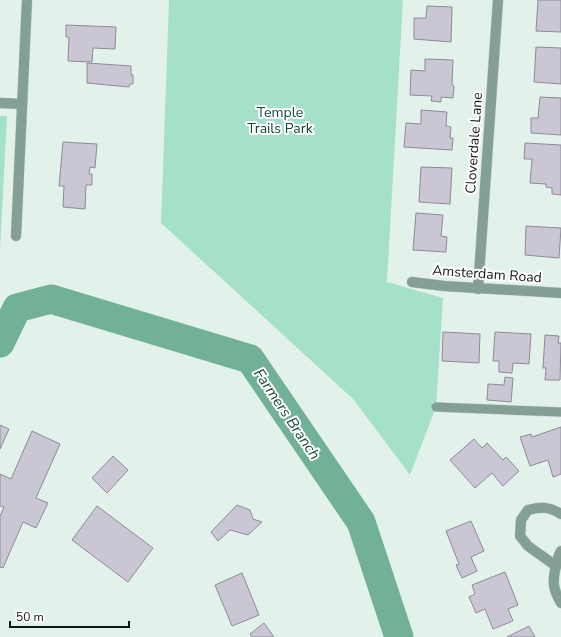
<svg xmlns="http://www.w3.org/2000/svg" width="561" height="637" font-family="'Nunito Sans',sans-serif">
	<rect width="100%" height="100%" fill="#e2f2eb"/>
	<g fill="#a5e1c8">
		<path d="M169,0H403L387,282L443,298L436,407L410,475L353,399L161,223Z"/>
		<path d="M0,116H7L0,251Z"/>
	</g>
	<g fill="none" stroke-linecap="round" stroke-linejoin="round">
		<path stroke="#71b197" stroke-width="29" d="M0,343L17,308L51,299L250,359L361,522L399,637"/>
	</g>
	<g fill="#cbc6d4" stroke="#8e8a97">
		<path d="M538,0H561V32L536,31Z"/>
		<path d="M427,6L452,7L451,42L414,39V18H426Z"/>
		<path d="M66,25L116,27L115,49L93,48L92,62L68,61L69,37H66Z"/>
		<path d="M536,47L561,48V84L534,82Z"/>
		<path d="M425,59L453,60L452,85L454,86L453,98L441,97V102L431,101L432,96L410,95L411,70L425,71Z"/>
		<path d="M87,63L131,66V75H133V84H130L129,87L87,83Z"/>
		<path d="M540,97L561,98V135L531,133V118H538Z"/>
		<path d="M421,110L447,112L446,126L451,127L450,138H453L452,150L404,147L406,123L421,124Z"/>
		<path d="M63,142L97,144L95,168L90,167L89,174H92V185H86L85,209L63,207L64,186H59Z"/>
		<path d="M525,143L561,145V195L552,194V188L546,187V184L530,183L532,159H524Z"/>
		<path d="M421,167L452,168L450,204L419,202Z"/>
		<path d="M416,213L443,215L441,236L447,237L446,252L413,250Z"/>
		<path d="M526,226L561,228L559,258L525,255Z"/>
		<path d="M443,332L480,334L479,363L442,361Z"/>
		<path d="M495,332L531,334L529,364L513,363L512,373L499,372V361H493Z"/>
		<path d="M545,335L559,336L558,343H561L560,380H545L546,368H543Z"/>
		<path d="M505,377L513,378L511,402L487,400L488,384L504,385Z"/>
		<path d="M0,425L9,429L0,449Z"/>
		<path d="M561,427V474L553,477L548,460L530,466L520,437L531,434L532,437Z"/>
		<path d="M32,431L60,444L36,498L48,503L36,528L23,522L3,568L0,567V516L4,507L0,506V474L11,479Z"/>
		<path d="M474,439L482,448L487,443L503,460L506,457L519,471L503,486L492,473L475,488L450,460Z"/>
		<path d="M113,456L128,470L107,493L92,478Z"/>
		<path d="M237,505L250,510L253,519L262,522L248,535L230,530L218,541L211,532Z"/>
		<path d="M97,506L153,548L128,582L72,540Z"/>
		<path d="M471,521L484,551L471,557L477,571L462,578L456,565L459,564L446,531Z"/>
		<path d="M505,572L518,605L508,609L513,621L493,629L485,609L476,613L469,597L475,594L472,585Z"/>
		<path d="M242,573L259,615L232,626L215,585Z"/>
		<path d="M264,623L274,637H252L250,634Z"/>
		<path d="M529,626L535,637H507Z"/>
	</g>
	<g fill="none" stroke-linecap="round" stroke-linejoin="round">
		<g stroke="#c1cfc9" stroke-width="10">
			<path id="lane" d="M436,407L561,412"/>
		</g>
		<g stroke="#c1cfc9" stroke-width="11">
			<g id="street">
				<path d="M0,103L22,104"/>
				<path d="M16,236L27,0"/>
				<path d="M412,282L444,286L561,293"/>
				<path d="M478,289L498,0"/>
				<path d="M561,551C558,556 557,560 556,566C552,582 553,589 561,603"/>
				<path d="M556,566L528,546L520,536L521,520L528,510C541,506 550,507 561,514"/>
			</g>
		</g>
		<use href="#lane" stroke="#849f93" stroke-width="9"/>
		<use href="#street" stroke="#849f93" stroke-width="10"/>
	</g>
	<g text-anchor="middle" dominant-baseline="central" stroke-width="4" stroke-linejoin="round" paint-order="stroke">
		<g font-size="14" fill="#124836" stroke="#fff">
			<text x="280" y="112">Temple<tspan x="280" dy="16">Trails Park</tspan></text>
		</g>
		<g font-size="14" fill="#111614" stroke="#fff">
			<text transform="translate(474 143) rotate(-86)">Cloverdale Lane</text>
			<text transform="translate(487 274) rotate(4)">Amsterdam Road</text>
		</g>
		<g font-size="15" font-style="italic" fill="#154a38" stroke="#fff">
			<text transform="translate(287 414) rotate(56)">Farmers Branch</text>
		</g>
	</g>
	<path d="M10 621v6h119v-6" fill="none" stroke="#111614" stroke-width="2"/>
	<text x="16" y="621" font-size="12" fill="#111614" stroke="#ffffff" stroke-width="3" paint-order="stroke">50 m</text>
</svg>
